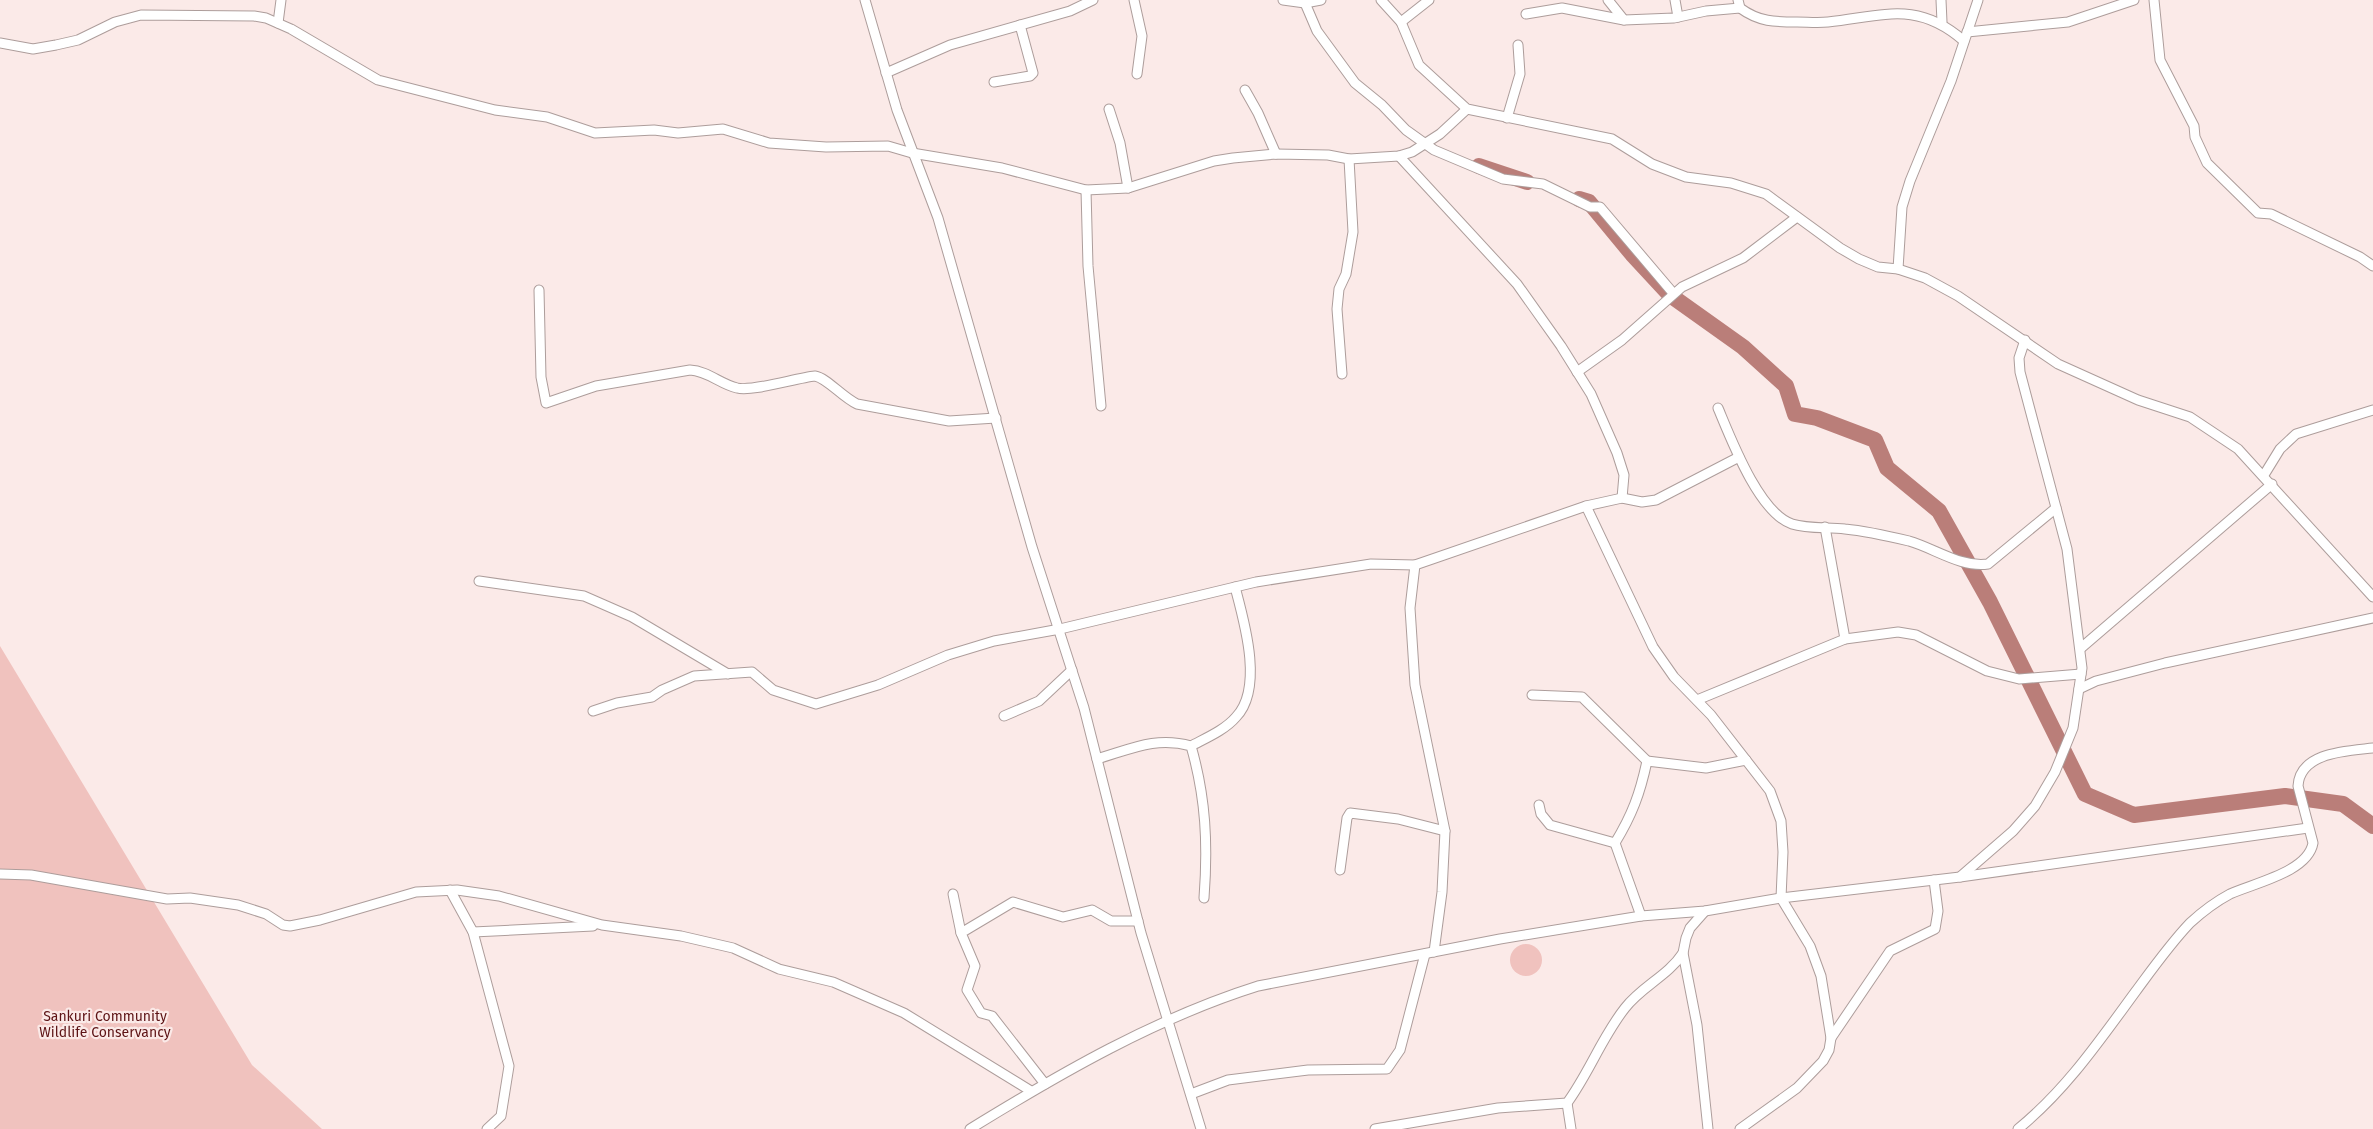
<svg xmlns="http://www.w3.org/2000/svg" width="2373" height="1129" font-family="'Fira Sans',sans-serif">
	<rect width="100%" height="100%" fill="#fbeae8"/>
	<g fill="#f0c2be">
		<path d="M0,646L252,1065L322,1129H0Z"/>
		<circle cx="1526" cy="960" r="16"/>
	</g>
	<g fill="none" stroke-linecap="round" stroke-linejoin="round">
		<g stroke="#ba7e79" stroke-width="16">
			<path d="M1479,166L1527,182"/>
			<path d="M1579,199L1589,202L1632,254L1670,295L1743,347L1786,386L1795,414L1817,418L1875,440L1887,468L1939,511L1990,602L2085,794L2134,815L2285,796L2343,804L2373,826"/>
		</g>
		<g stroke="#ad9d9b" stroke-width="11">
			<g id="minor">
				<path d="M865,0L897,110L938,218L1032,547L1084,708L1141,933L1201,1129"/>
				<path d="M1134,0L1142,36L1137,74"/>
				<path d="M1283,0L1305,3L1303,0"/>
				<path d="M1321,0L1305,3L1317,31L1355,83L1382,105L1406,130L1434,150L1503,179L1543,184L1590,207H1600L1673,293"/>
				<path d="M1381,0L1401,22L1419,65L1467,109L1612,139L1652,164L1686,177L1731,183L1766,194L1840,248L1859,259L1878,267L1898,269L1925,278L1958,296L2058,364L2138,400L2190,417L2238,449L2373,597"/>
				<path d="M1608,0L1624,20L1674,18L1706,11L1740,8"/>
				<path d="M1675,0L1678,17"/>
				<path d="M1738,0L1740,8C1759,22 1775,22 1797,22C1807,22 1818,23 1828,22C1884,16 1917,0 1964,41"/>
				<path d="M1941,0L1942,22"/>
				<path d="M2154,0L2160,60L2194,126L2195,137L2207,163L2258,213L2271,214L2360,257L2373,266"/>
				<path d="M1526,14L1562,8L1624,20"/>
				<path d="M1401,22L1429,0"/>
				<path d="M278,23L281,0"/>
				<path d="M1967,32L2068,22L2134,0"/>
				<path d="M0,43L33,49L56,45L78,40L115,22L141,15L254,16L266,18L291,29L378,80L495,110L547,117L595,133L654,130L678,133L723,129L769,143L826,147L888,146L912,153L1002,168L1086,190L1128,188L1214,161L1233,158L1276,154L1328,155L1349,159L1399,156L1412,152L1440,134L1467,109"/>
				<path d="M886,73L950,45L1070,11L1093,0"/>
				<path d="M994,82L1030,76L1033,73L1020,25"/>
				<path d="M1245,90L1258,113L1276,154"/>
				<path d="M1109,109L1120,143L1128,188"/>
				<path d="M1507,118L1520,74L1518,45"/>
				<path d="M1399,156L1517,284L1561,346L1591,394L1617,453L1624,475L1622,498"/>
				<path d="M1086,190L1088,266L1101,406"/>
				<path d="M1898,269L1902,207L1910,181L1951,81L1978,0"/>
				<path d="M539,290L541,377L546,403L596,386L690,370C708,371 720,384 737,388C752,392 796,378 815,376C827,378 842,397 857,404L949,421L996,418"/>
				<path d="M1577,372L1622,340L1682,287L1743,258L1797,217"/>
				<path d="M1342,374L1337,309L1339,289L1346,274L1353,232L1349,159"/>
				<path d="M1718,408C1731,439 1759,513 1792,524C1808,529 1828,527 1845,529C1866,531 1888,536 1909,541C1934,548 1961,568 1988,564L2056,508"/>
				<path d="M2264,475L2280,449L2296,434L2373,410"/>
				<path d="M1586,506L1622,498L1642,502L1656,500L1739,457"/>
				<path d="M1825,527L1845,639"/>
				<path d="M1415,565L1410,608L1415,685L1445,831L1442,892L1434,952"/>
				<path d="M479,581L584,596L632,617L728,674"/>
				<path d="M2081,648L2272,484"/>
				<path d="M2079,689L2096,681L2165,663L2373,618"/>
				<path d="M1532,695L1582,697L1647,761"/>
				<path d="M1697,700L1845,639L1898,632L1916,635L1987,671L2019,679L2081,674"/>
				<path d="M593,711L617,703L652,697L662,690L694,676L752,672L773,690L816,704L878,685L948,655L994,641L1060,629L1256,582L1371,564L1415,565L1586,506L1653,647L1674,677L1711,715L1770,791L1781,821L1783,852L1781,898L1810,946L1821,976L1831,1038L1829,1050L1823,1061L1797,1088L1740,1129"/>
				<path d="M1004,716L1039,701L1072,670"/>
				<path d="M1191,746C1206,738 1225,730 1236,717C1264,688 1244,621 1235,587"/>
				<path d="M1097,759C1131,749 1156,736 1191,746C1206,798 1208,845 1204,898"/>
				<path d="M1539,805L1541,814L1550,825L1615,843"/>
				<path d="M1340,870L1347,818L1350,813L1398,819L1445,831"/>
				<path d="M0,874L31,875L167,899L190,898L238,905L266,914L283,925L290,926L320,920L416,892L457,890L499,896L602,925L681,936L733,948L779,969L833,982L904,1013L1031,1091"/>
				<path d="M1960,877L2013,831L2035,806L2055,772L2073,728L2082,668L2067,549L2020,372L2019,358L2025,340"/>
				<path d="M450,890L473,932L509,1066L501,1116L487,1129"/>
				<path d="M953,894L961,933"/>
				<path d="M1705,911L1690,928L1686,938L1683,953L1697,1025L1708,1129"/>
				<path d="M1641,916L1615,843C1632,815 1640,794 1647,761L1706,768L1746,760"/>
				<path d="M473,932L593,926"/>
				<path d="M1831,1038L1890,951L1935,929L1938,911L1934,880"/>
				<path d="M1045,1084L992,1016L981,1013L967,990L975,966L961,933L1013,902L1063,917L1092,910L1111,921H1138"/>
				<path d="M1191,1094L1228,1080L1308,1070L1387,1069L1400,1050L1425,954"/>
				<path d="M1567,1103L1571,1129"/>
				<path d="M970,1129C1061,1073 1156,1018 1258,986L1500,939L1641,916L1705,911L1781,898L1960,877L2308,828"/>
				<path d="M1375,1129L1498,1108L1567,1103C1589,1073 1602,1037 1625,1008C1642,986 1668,976 1683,953"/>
				<path d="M2018,1129C2066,1090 2100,1040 2136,991C2153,968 2170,944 2190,923C2202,912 2215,902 2230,894C2254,883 2308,872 2313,843L2298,786C2300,752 2347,751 2373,748"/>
			</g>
		</g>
		<use href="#minor" stroke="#fff" stroke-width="9"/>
	</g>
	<g text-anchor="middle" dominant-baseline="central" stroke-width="4.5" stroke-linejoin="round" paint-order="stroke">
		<g font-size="14" fill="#5d1315" stroke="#fbeae8">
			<text x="105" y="1016">Sankuri Community<tspan x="105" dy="16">Wildlife Conservancy</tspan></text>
		</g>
	</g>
</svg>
